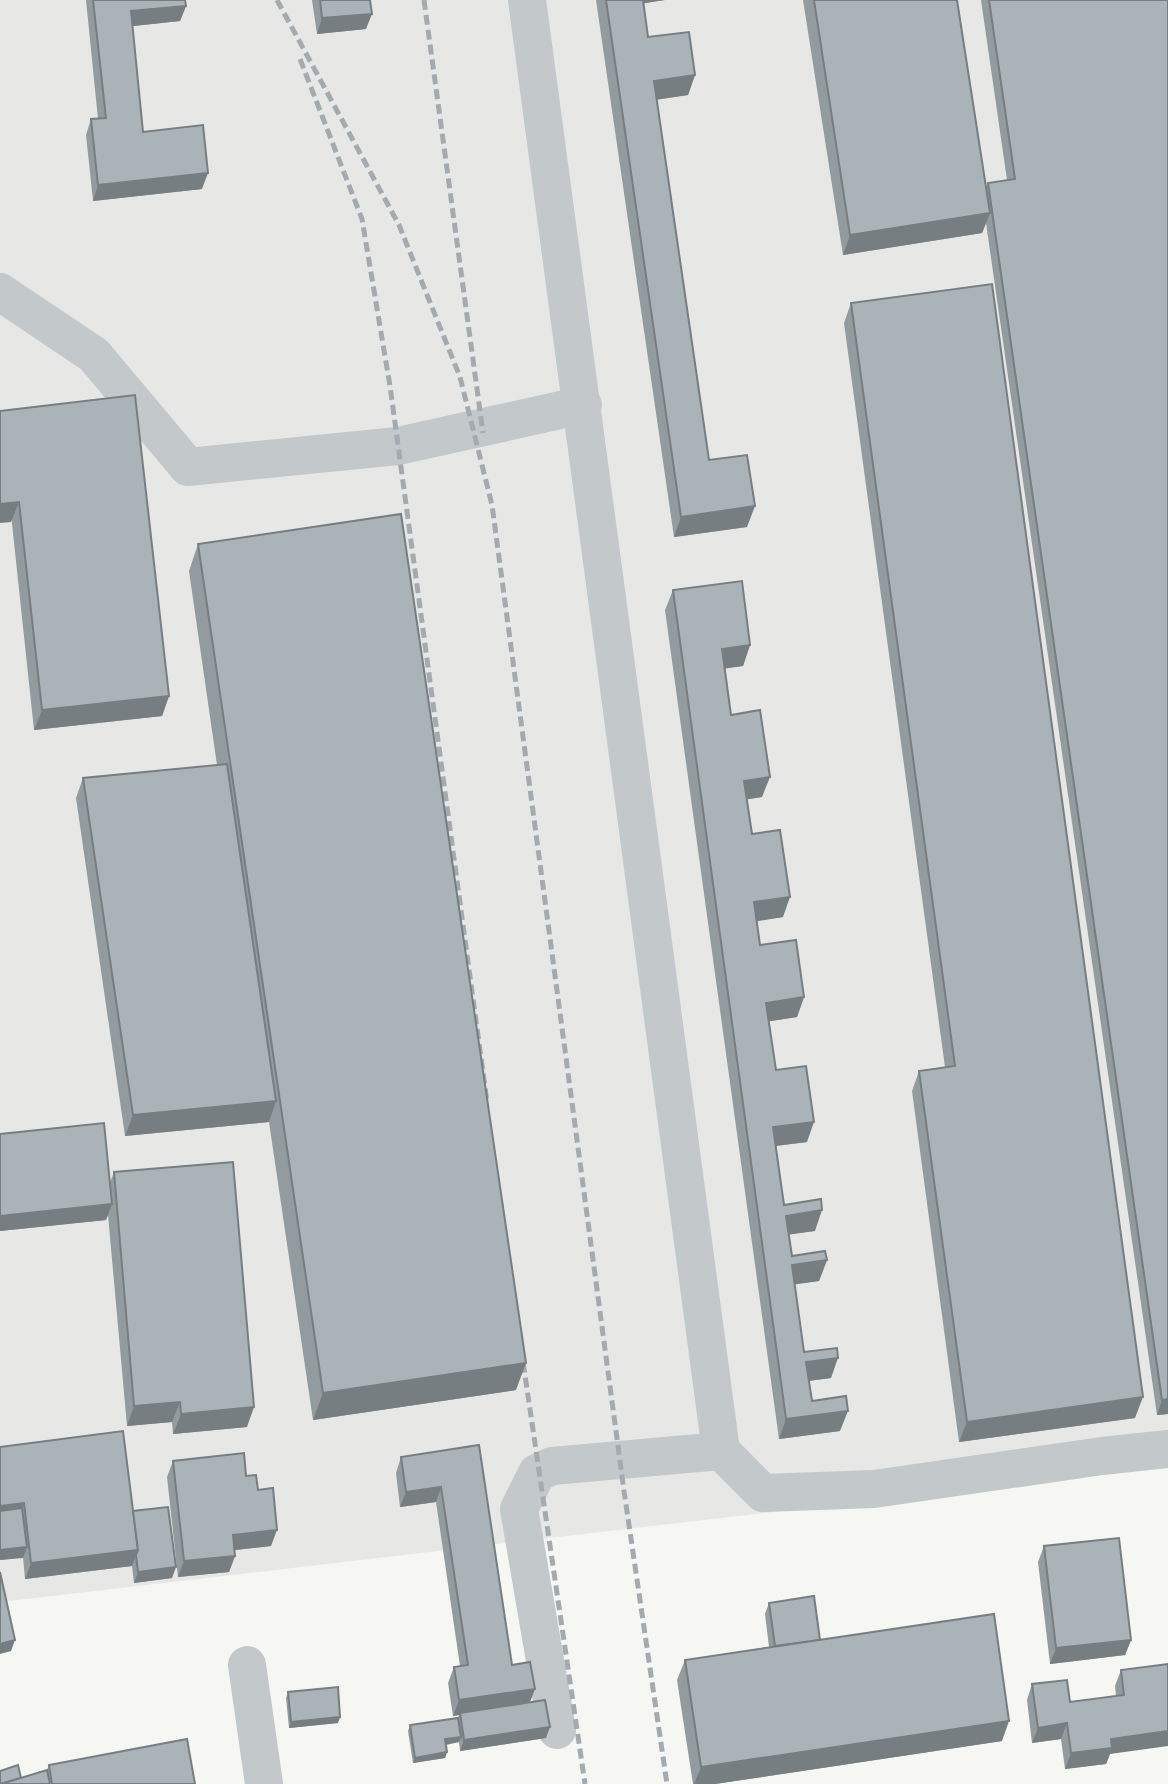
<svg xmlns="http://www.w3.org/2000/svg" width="1168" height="1784" font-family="'Titillium Web',sans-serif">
	<rect width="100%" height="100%" fill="#f6f6f2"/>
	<path fill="#e7e8e6" d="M0,0H1168V1466L0,1602Z"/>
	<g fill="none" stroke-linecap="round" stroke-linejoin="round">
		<g stroke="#c3c8cb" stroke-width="38">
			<path d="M527,0L721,1451"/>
			<path d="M0,292L94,355L188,467L398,446L583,405"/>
			<path d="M247,1665L264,1784"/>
			<path d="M557,1730L519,1509L537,1473L552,1466L721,1451L763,1493L874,1489L1102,1456L1168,1449"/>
		</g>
		<g stroke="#a3abb0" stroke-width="5" stroke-dasharray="10 5" stroke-linecap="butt">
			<path d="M277,0L399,225L460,377L492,505L624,1491L667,1784"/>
			<path d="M424,0L483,433"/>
			<path d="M300,59L362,219L390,386L487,1102"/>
			<path d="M521,1348L585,1784"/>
		</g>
	</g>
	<g fill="#929b9e">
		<path d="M86,0H185L186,6L180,21L132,26L143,132L202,189L93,201L86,135L91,119H98Z"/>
		<path d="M312,0H370L366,29L317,34Z"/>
		<path d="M596,0H665L643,3L648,37L695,75L688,95L656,100L709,460L747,527L674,537Z"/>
		<path d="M803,0H957L986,188L988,183L1007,180L981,0H1168V1414L1157,1415L986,223L982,233L843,255Z"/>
		<path d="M851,303L1135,1418L959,1442L912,1091L919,1071L945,1067L844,323Z"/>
		<path d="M0,411L169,696L162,716L34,730Z"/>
		<path d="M198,544L516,1390L313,1420L269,1122L125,1136L76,798L83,778L217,765L189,571Z"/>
		<path d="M673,590L750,645L743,666L724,668L731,715L762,797L747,799L752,834L783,917L756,921L760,945L804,997L797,1017L769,1021L776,1070L807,1142L776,1146L784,1205L815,1231L789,1234L792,1256L827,1260L819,1281L794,1284L804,1352L831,1378L809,1381L812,1401L840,1431L779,1439L665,610Z"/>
		<path d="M0,1134L110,1183L114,1172L247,1427L173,1434L172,1422L127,1426L108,1215L106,1220L0,1231Z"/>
		<path d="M479,1445L512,1665L546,1738L460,1751L459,1742L446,1745L447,1752L445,1758L413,1763L408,1731L410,1725L458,1718L459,1715L453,1716L448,1683L454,1667L460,1666L436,1502L400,1507L396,1473L401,1457Z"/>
		<path d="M0,1447L133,1511L172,1578L134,1583L132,1566L25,1579L23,1557L0,1560Z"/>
		<path d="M173,1461L246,1476L258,1490L271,1546L234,1550L235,1556L229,1572L178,1577L167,1477Z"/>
		<path d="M1044,1546L1131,1640L1125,1655L1050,1664L1038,1562Z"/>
		<path d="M769,1603L820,1640L1002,1741L715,1784H693L677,1680L685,1660L769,1647L765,1614Z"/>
		<path d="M1168,1664L1110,1754L1106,1764L1065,1769L1061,1739L1032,1743L1027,1700L1032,1684L1070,1702L1116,1696L1115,1686L1121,1670Z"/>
		<path d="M288,1692L338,1723L289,1728L286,1698Z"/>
		<path d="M49,1765L195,1784H0L47,1770Z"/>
	</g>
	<g fill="#777e81">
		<path d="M635,0H665L633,5Z"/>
		<path d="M186,6L180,21L125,27L131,11Z"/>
		<path d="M372,14L366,29L317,34L322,18Z"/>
		<path d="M695,75L688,95L646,101L654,81Z"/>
		<path d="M208,173L202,189L93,201L98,185Z"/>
		<path d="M990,213L982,233L843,255L850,235Z"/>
		<path d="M19,502L11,522L0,523V504Z"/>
		<path d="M755,506L747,527L674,537L681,517Z"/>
		<path d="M750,645L743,666L715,670L722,649Z"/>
		<path d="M169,696L162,716L34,730L42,710Z"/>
		<path d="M770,777L762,797L737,801L744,781Z"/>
		<path d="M790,897L783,917L746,923L754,902Z"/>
		<path d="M804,997L797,1017L759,1023L766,1003Z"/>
		<path d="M276,1101L269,1122L125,1136L133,1115Z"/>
		<path d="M814,1122L807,1142L766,1147L773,1127Z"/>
		<path d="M112,1204L106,1220L0,1231V1216Z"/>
		<path d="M822,1210L815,1231L779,1236L786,1216Z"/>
		<path d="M827,1260L819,1281L784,1286L792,1265Z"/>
		<path d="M838,1358L831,1378L799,1382L806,1362Z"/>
		<path d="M526,1363L516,1390L313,1420L323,1393Z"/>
		<path d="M1143,1397L1135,1418L959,1442L967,1422Z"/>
		<path d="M1168,1399V1414L1157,1415L1162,1400Z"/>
		<path d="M180,1402L172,1422L127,1426L134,1406Z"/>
		<path d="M254,1407L247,1427L173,1434L181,1414Z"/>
		<path d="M848,1411L840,1431L779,1439L786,1419Z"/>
		<path d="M441,1487L436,1502L400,1507L406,1492Z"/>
		<path d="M24,1503L18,1519L0,1521V1506Z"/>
		<path d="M277,1530L271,1546L227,1551L233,1535Z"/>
		<path d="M27,1547L23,1558L0,1560V1550Z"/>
		<path d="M138,1550L132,1566L25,1579L31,1563Z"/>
		<path d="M235,1556L229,1572L178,1577L184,1561Z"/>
		<path d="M176,1567L172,1578L134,1583L138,1572Z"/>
		<path d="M15,1640L11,1651L0,1654V1644Z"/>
		<path d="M1131,1640L1125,1655L1050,1664L1056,1648Z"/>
		<path d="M535,1689L529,1705L460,1713L459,1715L453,1716L459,1700Z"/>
		<path d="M340,1717L338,1723L289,1728L291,1722Z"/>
		<path d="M1009,1721L1002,1741L715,1784H694L701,1767Z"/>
		<path d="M1067,1723L1061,1739L1032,1743L1038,1728Z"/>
		<path d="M550,1727L546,1738L460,1751L464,1740Z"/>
		<path d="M1168,1731V1746L1110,1754L1106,1764L1065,1769L1071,1753L1111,1739Z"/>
		<path d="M461,1737L459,1742L443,1745L445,1739Z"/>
		<path d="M447,1752L445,1758L413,1763L415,1758Z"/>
	</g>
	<g fill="#aab4b8" stroke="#777e81" stroke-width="2">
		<path d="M93,0H185L186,6L131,11L143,132L203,125L208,173L98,185L91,119L106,118Z"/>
		<path d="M320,0H370L372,14L322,18Z"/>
		<path d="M606,0H643L648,37L689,32L695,75L654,81L709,460L747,455L755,506L681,517Z"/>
		<path d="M814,0H957L990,213L850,235Z"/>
		<path d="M989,0H1168V1399L1162,1400L988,183L1015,179Z"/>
		<path d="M992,284L1143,1397L967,1422L919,1071L955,1066L851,303Z"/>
		<path d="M135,395L169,696L42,710L19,502L0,504V411Z"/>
		<path d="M401,514L526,1363L323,1393L198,544Z"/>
		<path d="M742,581L750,645L722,649L731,715L760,710L770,777L744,781L752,834L780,830L790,897L754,902L760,945L796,940L804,997L766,1003L776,1070L806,1066L814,1122L773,1127L784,1205L821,1199L822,1210L786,1216L792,1256L825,1251L827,1260L792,1265L804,1352L837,1348L838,1358L806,1362L812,1401L846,1396L848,1411L786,1419L673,590Z"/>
		<path d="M227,764L276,1101L133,1115L83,778Z"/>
		<path d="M104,1123L112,1204L0,1216V1134Z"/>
		<path d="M233,1162L254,1407L181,1414L180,1402L134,1406L114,1172Z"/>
		<path d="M123,1431L138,1550L31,1563L24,1503L0,1506V1447Z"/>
		<path d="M479,1445L512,1665L530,1662L535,1689L459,1700L454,1667L468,1665L441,1487L406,1492L401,1457Z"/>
		<path d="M244,1453L246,1476L256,1475L258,1490L273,1488L277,1530L233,1535L235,1556L184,1561L173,1461Z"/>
		<path d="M168,1507L176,1567L138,1572L136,1555L138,1550L133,1511Z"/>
		<path d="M22,1508L27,1547L0,1550V1511Z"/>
		<path d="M1119,1538L1131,1640L1056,1648L1044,1546Z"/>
		<path d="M0,1572L15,1640L0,1644Z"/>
		<path d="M814,1596L820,1640L775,1646L769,1603Z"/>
		<path d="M994,1614L1009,1721L701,1767L685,1660Z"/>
		<path d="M1168,1664V1731L1111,1739L1112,1748L1071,1753L1067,1723L1038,1728L1032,1684L1067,1680L1070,1702L1124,1695L1121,1670Z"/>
		<path d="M338,1687L340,1717L291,1722L288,1692Z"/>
		<path d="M545,1700L550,1727L464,1740L460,1713Z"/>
		<path d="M458,1718L461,1737L445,1739L447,1752L415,1758L410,1725Z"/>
		<path d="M187,1739L195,1784H52L49,1765Z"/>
		<path d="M18,1765L21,1778L0,1784V1771Z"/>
		<path d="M47,1770L50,1784H1Z"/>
	</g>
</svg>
